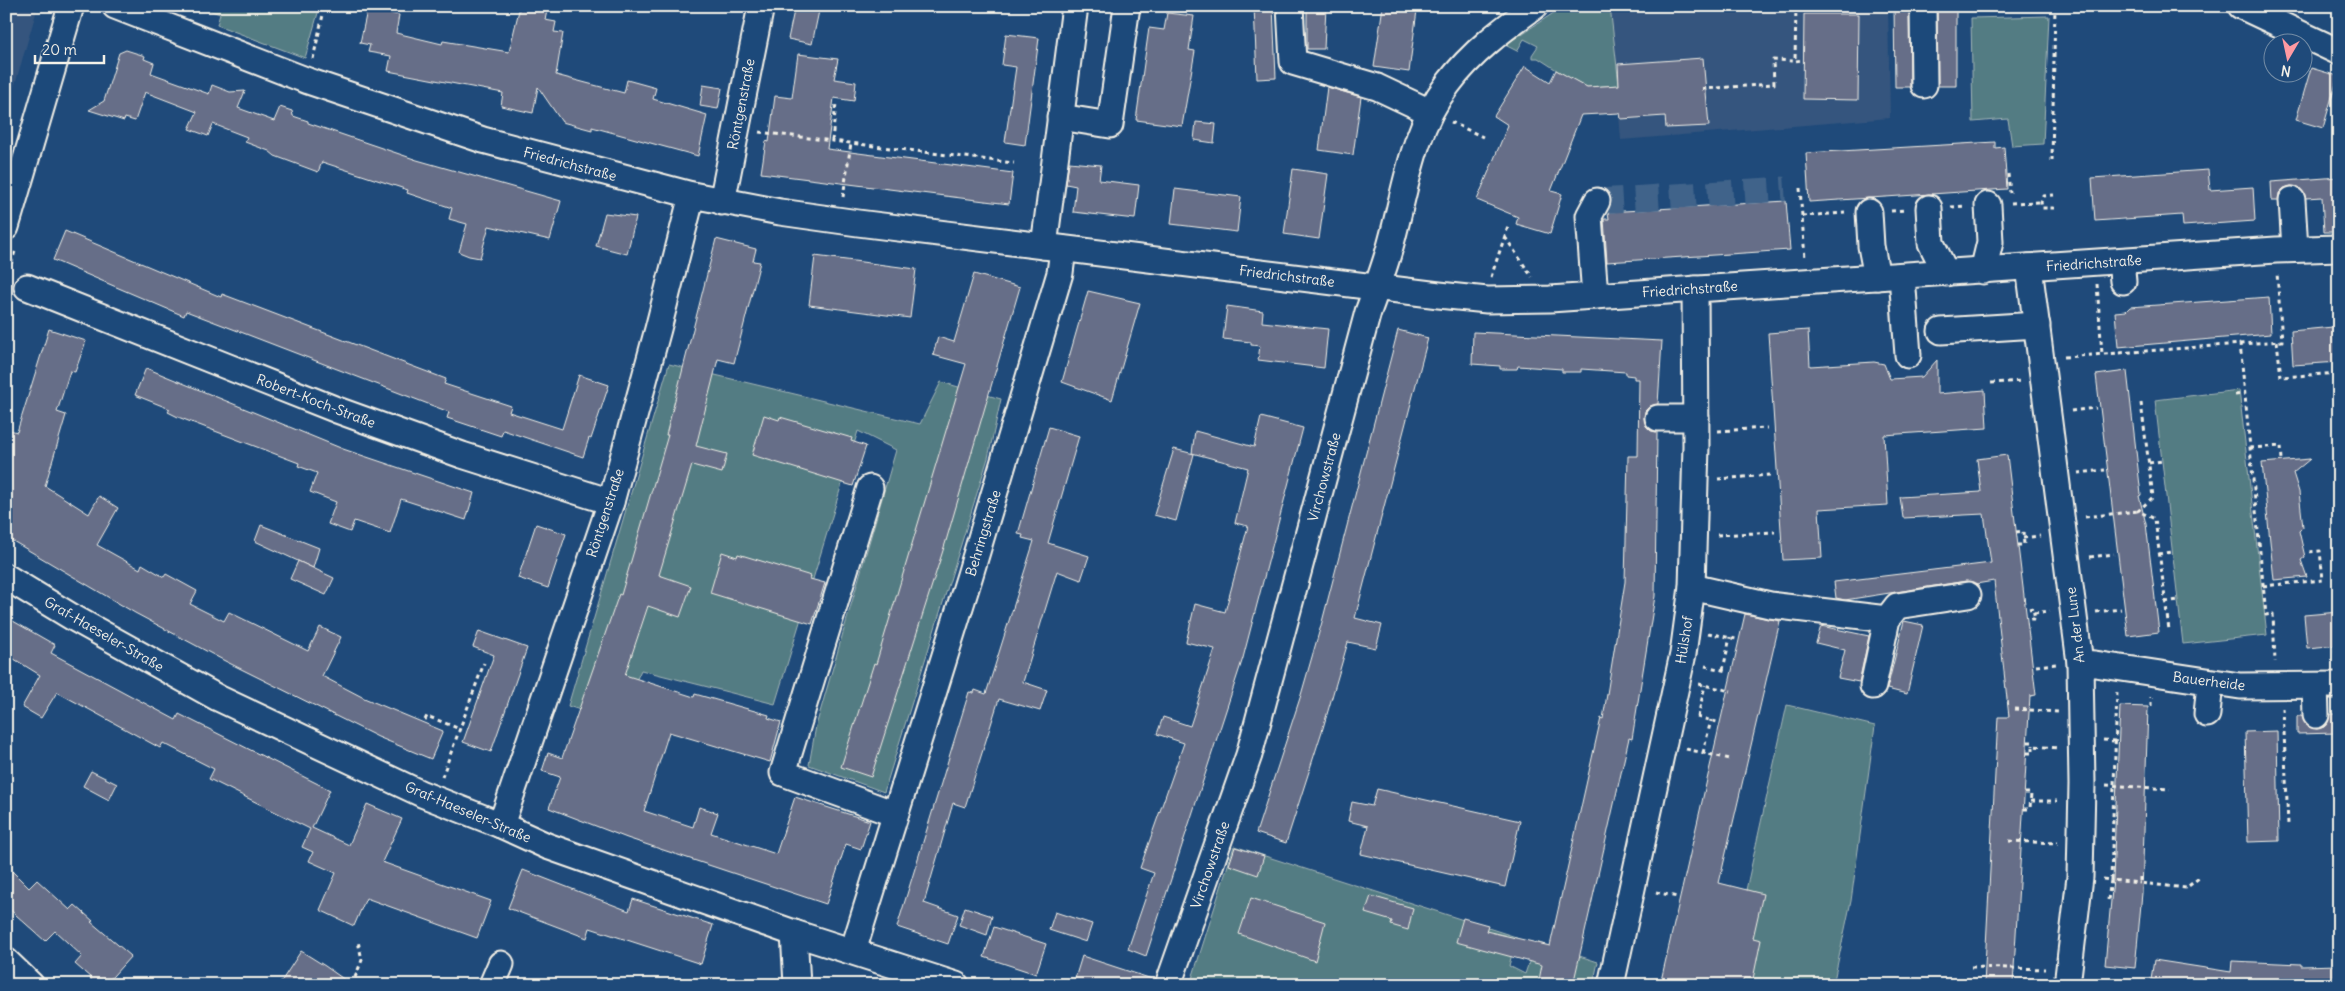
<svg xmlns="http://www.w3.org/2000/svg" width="2345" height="991" font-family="Delius,sans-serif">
	<rect width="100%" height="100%" fill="#1f4a7a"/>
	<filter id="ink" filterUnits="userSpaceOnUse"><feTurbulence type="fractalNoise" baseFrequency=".02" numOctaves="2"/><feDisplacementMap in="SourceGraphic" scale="10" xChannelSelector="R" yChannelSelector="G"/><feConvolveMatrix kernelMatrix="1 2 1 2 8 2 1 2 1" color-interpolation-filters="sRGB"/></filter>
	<g filter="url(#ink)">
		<g fill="#34557e">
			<path d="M6,6H38L6,115Z"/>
			<path d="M1610,6H1888L1890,118L1621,140Z"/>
		</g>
		<g fill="#537c83" stroke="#a4b6b6">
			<path d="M197,6H320L305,58L217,25L220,14Z"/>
			<path d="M1564,6H1610L1619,85L1587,87L1569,78L1538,58H1532V55L1538,46L1524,39L1517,51L1505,45Z"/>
			<path d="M2049,16L2043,144L2012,146L2008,119L1973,122L1971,18Z"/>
			<path d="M669,364L920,424L941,382L1001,399L988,458L884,792L809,765L816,726L896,450L858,431L775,704L641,670L617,722L568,706Z"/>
			<path d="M2239,390L2267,635L2183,644L2155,400Z"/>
			<path d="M1787,705L1875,726L1851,901L1833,985H1725Z"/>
			<path d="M1234,846L1516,937L1509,966L1525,974L1536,942L1598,962L1593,985H1190Z"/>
		</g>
		<g fill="#666e88" stroke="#f4f1e8">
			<path d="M368,6H378L384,12L399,15L396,33L442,44L443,41L509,52L520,6H548L545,20L556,22L554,32L563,33L556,75L624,93L627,80L656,88L653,99L707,115L698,156L592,127V130L562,122L538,87L533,113L501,106L503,93L388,71L391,56L368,52L370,45L360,43Z"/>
			<path d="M795,6H820L812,44L788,39Z"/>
			<path d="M1254,6H1273L1276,78L1257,79Z"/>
			<path d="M1307,6H1326L1324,49H1307Z"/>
			<path d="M1383,6L1417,10L1409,72L1374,67Z"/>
			<path d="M1894,6H1909L1910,87H1895Z"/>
			<path d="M1937,6H1956V86H1938Z"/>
			<path d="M1167,13L1194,16L1189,50L1195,51L1182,126L1136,120L1149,28L1164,30Z"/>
			<path d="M1804,14H1859L1858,100L1803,99Z"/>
			<path d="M1006,34L1039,38L1025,145L1005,142L1016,67L1002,65Z"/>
			<path d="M126,50L145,56L144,59L154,63L151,73L209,94L212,85L230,92L245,91L238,108L274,121L280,107L292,111L293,116L308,121V123L417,160L561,201L550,240L489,226L480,258L469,256L459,252L467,224L449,219L452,208L407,193L408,190L322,162L318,172L275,156L269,151L245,142L247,137L213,124L208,136L189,129L197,112L145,92L135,121L125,118L124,121L89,110L104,101L119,53Z"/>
			<path d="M798,54L838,59L834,79L856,82L854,101L834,98L827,149L1013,173L1009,204L761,173L766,141L769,142L775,96L792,98Z"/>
			<path d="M1703,58L1709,126L1666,128L1665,116L1621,119L1620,113L1581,115L1551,191L1562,194L1550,234L1516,224L1518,217L1477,200L1508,125L1494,116L1525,66L1550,82L1556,70L1587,87L1619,85L1618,64Z"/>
			<path d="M2311,68L2338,76L2323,128L2296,120Z"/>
			<path d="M703,85L722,88L718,109L700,106Z"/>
			<path d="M1327,87L1361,97L1353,155L1319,150Z"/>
			<path d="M1196,122L1216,124L1214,143L1194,140Z"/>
			<path d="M1995,142V148L2004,147L2007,189L1809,202L1806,153Z"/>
			<path d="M1069,162L1101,165L1099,180L1139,185L1135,219L1073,212L1076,186L1066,184Z"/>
			<path d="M1293,169L1328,174L1319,239L1284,234Z"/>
			<path d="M2208,170L2210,190L2253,187L2255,221L2183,226L2182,215L2095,221L2092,178Z"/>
			<path d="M2339,177V232H2324L2322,197L2306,198L2299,187L2291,186L2284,188L2279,193L2278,201H2272L2271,182Z"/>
			<path d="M1175,189L1241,197L1237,232L1171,224Z"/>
			<path d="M1786,201L1790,250L1607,262L1604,219H1609L1608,212Z"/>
			<path d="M605,213L636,217L627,254L596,246Z"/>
			<path d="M65,231L221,297L222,294L446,379L444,384L511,406L509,412L562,429L579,375L609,385L591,439L589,438L583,457L503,430L501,436L447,418L449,412L186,311L184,316L53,260Z"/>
			<path d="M716,239L756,249L753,261L760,262L734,363L718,359L696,446L727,454L722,473L692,465L659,575L691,586L680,617L648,606L625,675L694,697L695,694L769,715L768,718L781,722L770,762L669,732L644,811L693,827L699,807L709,810L718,813L711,833L776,854L795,797L870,821L861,849L846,844L826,904L627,838L549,808L560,777L542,771L548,753L562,758L619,594L621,595L668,435H666Z"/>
			<path d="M815,256L916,269L910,318L809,305Z"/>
			<path d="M974,274L1020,287L946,541L871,777L841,767L874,663L876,664L966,364L933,355L938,337L954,342Z"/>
			<path d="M1088,291L1140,303L1112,400L1062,382Z"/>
			<path d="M2269,297L2271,334L2118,347L2115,312L2126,311L2130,307Z"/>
			<path d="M1227,306L1263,311L1262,322L1328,329L1324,368L1258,360L1260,346L1251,345V342L1223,339Z"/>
			<path d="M2333,327L2339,329V362L2293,365L2291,331Z"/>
			<path d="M49,329L86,341L75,372L70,371L57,412L66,415L45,486L89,514L99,496L118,508L97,545L140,569L142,564L164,577L166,574L197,591L190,604L224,621L229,612L308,651L320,627L341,637L322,676L364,698L443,731L431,759L378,737L225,661L135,613L6,537V429L17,432Z"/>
			<path d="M1398,330L1428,338L1355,618L1382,625L1376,648L1348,642L1323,728L1286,843L1256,833L1301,695L1322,622Z"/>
			<path d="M1808,330L1810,366L1874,362L1884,364L1890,379L1922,377L1937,360V394L1985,390L1987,428L1884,435L1888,505L1819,509L1822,558L1783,560L1768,333Z"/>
			<path d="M1473,332L1662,341L1658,404L1650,406L1645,411L1644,418L1646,426L1651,431L1657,432L1655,596L1632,739L1629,738L1573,985H1538L1542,965L1456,942L1463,918L1488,925L1486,931L1550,946L1601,718L1603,719L1625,582L1628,456H1638L1639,379H1634V376L1626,375V372L1581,369V372H1562V369L1518,366L1517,369H1500V366L1472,364Z"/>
			<path d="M146,368L343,449L474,493L466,520L401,499L390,533L354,521L350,532L328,524L336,502L310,492L317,473L298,466L299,463L178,417L168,412L170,409L135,395Z"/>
			<path d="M2127,371L2141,495L2139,496L2146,524L2159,632L2128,636L2096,375Z"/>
			<path d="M764,415L779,420L780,417L852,438L851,441L866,446L853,486L752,455Z"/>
			<path d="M1261,417L1303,428L1243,658L1146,956L1128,949L1154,873L1140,868L1184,743L1157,734L1163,717L1190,726L1215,649L1186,642L1195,604L1225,612L1248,526L1235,523L1248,468L1192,453L1195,431L1254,447Z"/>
			<path d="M1049,427L1079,436L1048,543L1089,556L1081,580L1057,571L1023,682L1047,690L1040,711L999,699L965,807L953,803L924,903L958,915L948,944L897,927L969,692L974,693L975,690L986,694L1034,541L1022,538L1023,535L1018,534Z"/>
			<path d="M1174,449L1194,454L1176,521L1154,515Z"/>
			<path d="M2007,455L2036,695L2030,696L2013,985H1984L1998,717H2009L1994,581L1976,584L1966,581L1845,600L1836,598L1834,582L1991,563L1984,514L1903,518L1900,497L1981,492L1977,459Z"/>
			<path d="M2310,459L2293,473L2299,492L2303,527L2299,531L2305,557L2301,560L2307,577L2274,580L2262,463Z"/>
			<path d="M536,524L566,534L548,588L518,578Z"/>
			<path d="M261,525L319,548L313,568L255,541Z"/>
			<path d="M722,552L737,557L738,554L811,576L810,579L825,583L812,624L710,593Z"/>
			<path d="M298,561L334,578L326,595L290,579Z"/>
			<path d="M2339,612V645L2307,648L2304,615Z"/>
			<path d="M1745,614L1780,621L1719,883L1763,894L1753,938L1761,940L1753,979L1744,978L1741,985H1660Z"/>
			<path d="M6,617L55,645L51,653L176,720L179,714L330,790L312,828L349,845L367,804L402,819L382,862L491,901L477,938L366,898L354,926L320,910L336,873L309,861L313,852L302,847L310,829L209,779L214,769L163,743L160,748L57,692L41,718L22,707L40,675L6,654Z"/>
			<path d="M1904,621L1923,625L1907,694L1887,689Z"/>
			<path d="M1821,626L1869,636L1859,682L1838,678L1845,650L1816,643Z"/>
			<path d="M479,631L527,648L491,752L463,742L494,655L473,647Z"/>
			<path d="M2120,706L2148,707L2142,893L2135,968L2105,965L2113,879Z"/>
			<path d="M2330,714H2336L2337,733L2297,734V716H2302L2304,722L2309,727L2317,729L2324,727L2328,722Z"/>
			<path d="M2277,731L2279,841L2248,842L2245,732Z"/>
			<path d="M91,771L117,784L109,800L83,786Z"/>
			<path d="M1377,789L1520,821L1505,887L1361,854L1368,826L1348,821L1352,802L1372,806Z"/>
			<path d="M1235,847L1264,856L1258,875L1229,865Z"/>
			<path d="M6,865L29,888L37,880L70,910L75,905L93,921L91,922L131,956L105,985H91V978L75,964L82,956L55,931L45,941L6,906Z"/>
			<path d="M523,870L629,911L633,899L713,925L701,964L590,928L587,938L508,908Z"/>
			<path d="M1371,896L1413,908L1408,930L1391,925L1392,921L1365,913Z"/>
			<path d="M1251,898L1325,922L1315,961L1239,934Z"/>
			<path d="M965,907L992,916L987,935L959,925Z"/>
			<path d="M1055,912L1092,924L1086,942L1049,930Z"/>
			<path d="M994,927L1046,944L1036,974L984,957Z"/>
			<path d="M301,951L325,966L352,985H279Z"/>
			<path d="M1082,956L1155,980L1154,985H1073Z"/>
			<path d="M2154,960L2231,972L2232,961L2301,964V966L2339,965V985H2189L2151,979Z"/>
		</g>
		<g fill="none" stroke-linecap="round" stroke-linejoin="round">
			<path stroke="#3f638a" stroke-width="25" stroke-dasharray="25 12" stroke-linecap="butt" d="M1597,201L1785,189"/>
			<g stroke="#f4f1e8" stroke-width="29">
				<g id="minor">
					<path d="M115,6L308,81L483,140L692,195L780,212L858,223L1439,295L1487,300L1550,299L2276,250L2339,248"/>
					<path d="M1290,6L1293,62L1377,87L1430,112"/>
					<path d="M1923,6L1924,85"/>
					<path d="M2241,6L2339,52"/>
					<path d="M1060,117L1110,125L1127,6"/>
					<path d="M2292,200L2295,249"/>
					<path d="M722,202L761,6"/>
					<path d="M1929,208L1931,243L1946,273"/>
					<path d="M1869,212L1871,246L1877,277"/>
					<path d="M6,227L71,6"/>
					<path d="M1044,246L1075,6"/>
					<path d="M2121,261L2123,281"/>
					<path d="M2029,267L2080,663L2082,784L2080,877L2067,985"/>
					<path d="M1983,271L1990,242L1988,205"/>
					<path d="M1902,276L1908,355"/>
					<path d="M27,287L337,410L462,455L611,502"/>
					<path d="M1595,296L1589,216L1597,201"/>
					<path d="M1941,331L2037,325"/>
					<path d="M1658,418H1696"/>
					<path d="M870,488L783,773L895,814"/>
					<path d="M6,577L72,617L218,698L422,794L501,825L547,846L794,933L956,985"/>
					<path d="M1692,587L1770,605L1887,619L1897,606L1968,595"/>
					<path d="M2080,663L2095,664L2240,686L2339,685"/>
					<path d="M1873,686L1887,619"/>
					<path d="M2315,686L2316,715"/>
					<path d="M2207,714L2210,683"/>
					<path d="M501,825L611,502L658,329L692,195"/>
					<path d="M794,933L797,985"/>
					<path d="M853,951L970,575L1060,273L1063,249"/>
					<path d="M6,961L31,985"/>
					<path d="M492,985L501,964"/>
					<path d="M1168,985L1249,755L1368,312C1375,293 1382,274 1388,254C1405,197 1410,133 1448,84C1472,52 1503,29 1535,6"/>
					<path d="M1611,985L1683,654L1692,587L1696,446L1695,289"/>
				</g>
			</g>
			<g stroke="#f4f1e8" stroke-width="3" stroke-dasharray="4 4" stroke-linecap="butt">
				<path d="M1796,6L1795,61L1803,60"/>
				<path d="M313,59L325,6"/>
				<path d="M1702,89L1774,84L1773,60L1795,61"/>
				<path d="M1451,122L1483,137"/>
				<path d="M759,132L1014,163"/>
				<path d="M832,141L836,103"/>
				<path d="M2052,161L2055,6"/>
				<path d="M2008,174L2010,193"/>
				<path d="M1800,188L1805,259"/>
				<path d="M2054,195L2043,196L2041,202L2042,208H2055"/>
				<path d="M843,197L851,143"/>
				<path d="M2011,203L2041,202"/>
				<path d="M1951,207L1965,206"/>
				<path d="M1891,211L1905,210"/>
				<path d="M1802,216L1845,213"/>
				<path d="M1505,237L1532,277"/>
				<path d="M9,271L16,248"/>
				<path d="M1491,277L1509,224"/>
				<path d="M2097,284L2102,354"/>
				<path d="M2277,341L2281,377L2339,373"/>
				<path d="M2240,343L2266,615L2273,614L2275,662"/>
				<path d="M2064,357L2282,341L2277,273"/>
				<path d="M1991,383L2021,381"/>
				<path d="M2235,395L2245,394"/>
				<path d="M2141,403L2153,497L2138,511L2155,519L2169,630"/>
				<path d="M2071,411L2096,408"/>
				<path d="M1718,431L1767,428"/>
				<path d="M2250,448L2281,446L2282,460"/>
				<path d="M2149,463L2162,461"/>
				<path d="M2078,473L2105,470"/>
				<path d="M1718,479L1770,475"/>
				<path d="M2085,517L2138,511"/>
				<path d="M2016,532L2023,531L2024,545H2018"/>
				<path d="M1717,535L1775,532"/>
				<path d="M2023,538L2040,536"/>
				<path d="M2159,554L2172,552"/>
				<path d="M2090,557L2114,554"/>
				<path d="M2263,586L2323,580L2320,551L2307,552"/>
				<path d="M2165,602L2178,600"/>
				<path d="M2029,609L2033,608L2035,619H2030"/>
				<path d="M2096,612L2121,609"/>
				<path d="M2034,613L2050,611"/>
				<path d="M1708,633L1736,639"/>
				<path d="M2336,649L2337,662"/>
				<path d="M1705,666L1727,671"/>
				<path d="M2036,666L2057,664"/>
				<path d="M1723,670L1730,637"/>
				<path d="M1699,684L1731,691"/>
				<path d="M2151,706V697"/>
				<path d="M2283,708L2288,825"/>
				<path d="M2014,709L2059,712"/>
				<path d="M1697,717L1717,722"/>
				<path d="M1698,717L1705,685"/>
				<path d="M425,720L427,716L460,729"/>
				<path d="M2103,740L2115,741"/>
				<path d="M2028,742H2033V746"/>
				<path d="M1686,749L1730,759"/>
				<path d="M1703,753L1711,720"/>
				<path d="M2027,753H2033V746L2058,748"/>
				<path d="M442,777L484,663"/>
				<path d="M2106,785L2170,789"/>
				<path d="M2031,801H2057"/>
				<path d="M2024,809H2030L2031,793H2025"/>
				<path d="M2009,841L2058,843"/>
				<path d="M2140,877V883L2186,888L2199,878"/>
				<path d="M2103,879L2111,880L2117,691"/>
				<path d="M1656,892L1677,897"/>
				<path d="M2108,900L2111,880L2140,883"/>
				<path d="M1971,967L2045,969"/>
				<path d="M1636,981L1650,985"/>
				<path d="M352,985L362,960L358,941"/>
			</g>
			<use href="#minor" stroke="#1f4a7a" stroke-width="25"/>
		</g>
	</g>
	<g text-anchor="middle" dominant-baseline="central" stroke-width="4" stroke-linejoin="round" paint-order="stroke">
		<g font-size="14" fill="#f4f1e8" stroke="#1f4a7a">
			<text transform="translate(741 104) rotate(-79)">Röntgenstraße</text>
			<text transform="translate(570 164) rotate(15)">Friedrichstraße</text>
			<text transform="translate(2094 263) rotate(-4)">Friedrichstraße</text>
			<text transform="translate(1287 276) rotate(7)">Friedrichstraße</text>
			<text transform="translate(1690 289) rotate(-4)">Friedrichstraße</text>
			<text transform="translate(316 401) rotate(21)">Robert-Koch-Straße</text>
			<text transform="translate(1324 477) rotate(-75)">Virchowstraße</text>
			<text transform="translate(605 513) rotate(-72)">Röntgenstraße</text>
			<text transform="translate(983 533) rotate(-73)">Behringstraße</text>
			<text transform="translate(2075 625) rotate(-97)">An der Lune</text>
			<text transform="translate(104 634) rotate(30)">Graf-Haeseler-Straße</text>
			<text transform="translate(1684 640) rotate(-81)">Hülshof</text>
			<text transform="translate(2209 681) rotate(7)">Bauerheide</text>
			<text transform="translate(468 812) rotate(23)">Graf-Haeseler-Straße</text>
			<text transform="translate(1210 865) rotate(-71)">Virchowstraße</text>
		</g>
	</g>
	<rect width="2345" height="991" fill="none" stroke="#1f4a7a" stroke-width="25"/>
	<rect x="12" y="12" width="2320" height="966" fill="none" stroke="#f4f1e8" stroke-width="2" filter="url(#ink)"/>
	<g transform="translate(2288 58) rotate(189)"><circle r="24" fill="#1f4a7a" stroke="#748da6"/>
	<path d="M0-4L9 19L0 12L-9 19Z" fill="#ff9aa2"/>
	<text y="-8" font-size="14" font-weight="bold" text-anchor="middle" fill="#f4f1e8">N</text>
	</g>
	<path d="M35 55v8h69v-8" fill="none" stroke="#f4f1e8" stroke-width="2.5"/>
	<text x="42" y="55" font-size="15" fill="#f4f1e8" stroke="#1f4a7a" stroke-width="4" paint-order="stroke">20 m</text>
</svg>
